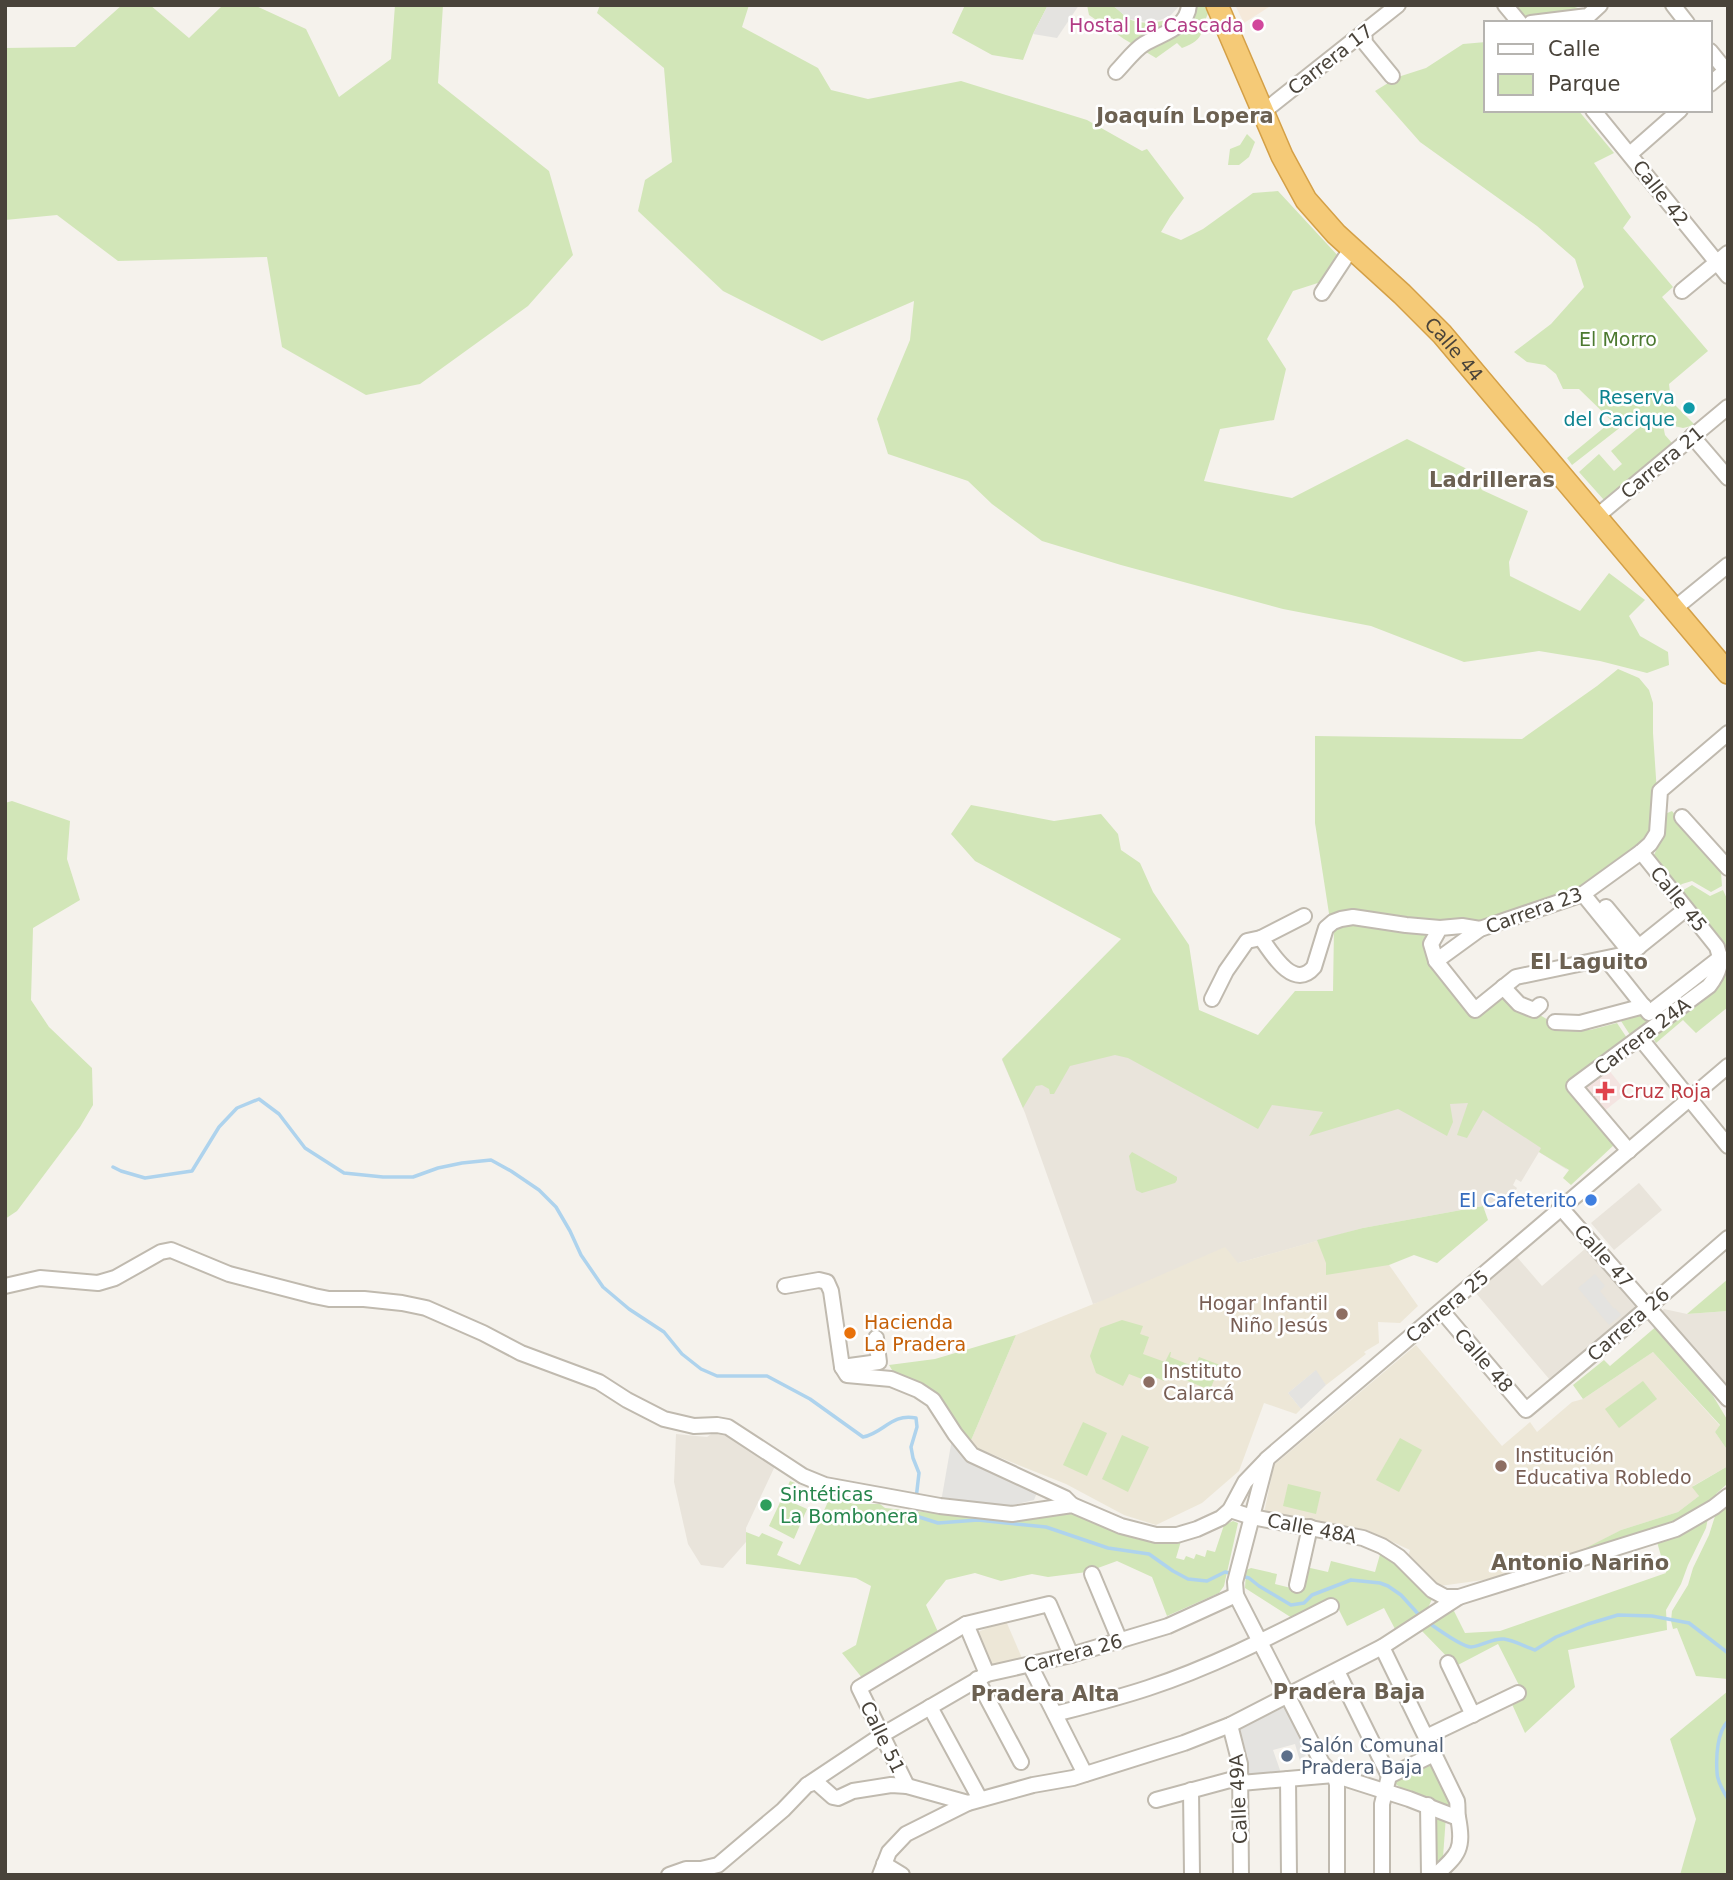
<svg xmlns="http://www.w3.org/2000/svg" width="1733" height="1880" font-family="'DejaVu Sans',sans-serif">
	<rect width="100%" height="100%" fill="#f5f2ec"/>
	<g fill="#e9e4db">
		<path d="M1101,1026L1448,1068L1569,1171L1539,1152L1521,1182L1516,1179L1513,1185L1517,1188L1513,1195L1529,1204L1483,1206L1363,1228L1093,1304L1025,1113L1002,1060Z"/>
		<path d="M1639,1183L1662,1210L1614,1250L1591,1223Z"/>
		<path d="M1586,1248L1635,1307L1550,1380L1475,1292L1517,1257L1542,1286Z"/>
		<path d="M1664,1309L1687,1314L1728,1311V1388L1662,1311Z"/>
		<path d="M717,1430L736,1437L775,1466L746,1528V1542L723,1568L701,1565L688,1544L674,1482L676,1434L707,1437Z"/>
	</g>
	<path fill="#f5e9da" d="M1235,5H1272L1244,23Z"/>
	<g fill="#ede7d7">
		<path d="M1363,1228L1418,1306L1400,1323L1378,1322L1379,1343L1364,1352L1366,1354L1326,1385L1315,1371L1288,1393L1301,1409L1296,1414L1264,1403L1239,1471L1202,1503L1156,1525L1124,1515L1066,1484L969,1445L1016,1335L1106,1299L1225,1247L1238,1263Z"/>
		<path d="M1416,1345L1502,1446L1530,1422L1537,1432L1572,1402L1583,1399L1653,1352L1720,1426L1715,1432L1728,1451V1466L1693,1486L1699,1496L1678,1512L1621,1530L1580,1552L1517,1571L1490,1579L1440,1586L1408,1557L1410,1550L1367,1530L1268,1515L1264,1513L1274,1465Z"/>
		<path d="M1006,1621L1022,1658L988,1666L975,1633Z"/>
	</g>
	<path fill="#f4e4e1" d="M1608,1069L1627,1093L1603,1112L1584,1088Z"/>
	<g fill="#d2e6b8">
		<path d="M122,5H150L189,38L223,5H254L306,29L339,97L391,59L395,5H443L438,83L549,171L573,255L528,306L420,384L366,395L282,347L267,257L118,261L57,215L5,220V48L75,47Z"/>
		<path d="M600,5H749L742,27L818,68L831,90L868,99L961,81L1087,120L1142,151L1147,149L1184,198L1170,217L1161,232L1181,240L1203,229L1253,193L1278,191L1340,258L1324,281L1293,291L1267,339L1286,369L1274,420L1220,429L1204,481L1292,498L1407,439L1471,471L1482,490L1528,511L1509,562L1510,576L1580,611L1609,573L1645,600L1629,616L1640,636L1668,652L1669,665L1647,673L1600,661L1539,651L1464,662L1371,626L1283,609L1121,565L1042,541L992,504L968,481L888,454L877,419L910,340L914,301L822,341L723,291L638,211L645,180L672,162L664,68L597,13Z"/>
		<path d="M965,5H1048L1033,34L1023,60L992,55L952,33Z"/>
		<path d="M1087,5C1094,5 1103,4 1110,5C1118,7 1122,15 1129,19C1145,27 1178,22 1186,5H1207L1209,12C1198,32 1208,38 1182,48L1177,43L1156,58L1124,39L1089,15Z"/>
		<path d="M1513,5H1568L1581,9L1580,11L1526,17Z"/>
		<path d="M1486,42V110H1578L1614,153L1594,163L1631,217L1623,228L1673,287L1662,297L1708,351L1669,384L1671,401L1695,425L1683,428L1674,426L1669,415L1649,413L1644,416L1640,412L1572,465L1567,458L1612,421L1579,389H1563L1556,374L1545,365L1527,362L1514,352L1551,324L1584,287L1575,259L1537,226L1420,142L1375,91L1398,77L1426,68L1463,44Z"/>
		<path d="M1247,134L1255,142L1249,157L1239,165H1228L1230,149L1240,145Z"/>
		<path d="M1650,418L1662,420L1665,435L1672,443L1604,500L1579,472L1599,454L1614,471L1622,464L1611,451Z"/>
		<path d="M1618,669L1639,678L1649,690L1653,703V733L1657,793L1651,829L1636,847L1579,889L1478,922L1330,920L1315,823V736L1522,739L1597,686Z"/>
		<path d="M12,801L70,821L67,859L80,900L33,928L31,1000L49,1027L92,1068L93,1105L80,1127L17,1211L5,1219V803Z"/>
		<path d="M971,805L1054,821L1101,814L1118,834L1121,850L1140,863L1153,892L1189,945L1199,1010L1258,1035L1295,991H1333L1334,928L1340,923L1432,931L1427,943L1473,1013L1502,993L1550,1021L1552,1025L1590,1030L1617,1023L1629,1041L1604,1057L1566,1086L1614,1145L1571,1185L1563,1178L1569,1170L1539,1152L1541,1148L1483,1110L1467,1138L1457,1135L1468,1103L1450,1104L1453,1122L1447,1136L1398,1109L1309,1136L1323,1112L1272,1105L1258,1129L1128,1058L1115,1055L1070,1066L1054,1094H1050L1049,1089L1042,1085L1036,1086L1023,1108L1002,1059L1121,939L975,861L951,834Z"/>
		<path d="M1672,811L1721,873L1722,886L1711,892L1692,881L1682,884L1677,888L1653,857L1662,838L1665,814Z"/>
		<path d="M1692,885L1710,896L1723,890L1728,901V1007L1696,1033L1683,1020L1656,1043L1652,1036L1726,967L1727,957L1680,892Z"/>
		<path d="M1706,976L1708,978L1707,982L1632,1038L1621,1021L1645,1012Z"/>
		<path d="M1132,1152L1177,1177V1180L1175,1183L1142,1193L1136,1190L1129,1156Z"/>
		<path d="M1483,1206L1488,1220L1437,1263L1414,1255L1389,1265L1326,1275V1263L1317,1240L1363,1228Z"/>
		<path d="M1728,1279V1311L1687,1314Z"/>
		<path d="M1122,1320L1143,1326L1140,1334L1149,1337L1143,1354L1165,1362L1170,1352H1171L1170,1357L1195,1367L1199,1357L1220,1365L1210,1390L1168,1373L1164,1381L1150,1375L1147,1381L1129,1374L1123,1386L1096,1373L1090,1356L1100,1328Z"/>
		<path d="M1658,1325L1706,1384L1728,1421V1451L1715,1432L1720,1425L1653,1352L1583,1399L1573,1385L1604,1360L1610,1366Z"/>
		<path d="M1016,1335L969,1445L934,1393L895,1375L889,1365L935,1359Z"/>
		<path d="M1643,1381L1657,1399L1619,1428L1605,1409Z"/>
		<path d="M1083,1422L1107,1433L1087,1476L1063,1465Z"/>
		<path d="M1122,1435L1149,1447L1128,1492L1102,1479Z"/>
		<path d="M1400,1438L1422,1450L1399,1492L1376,1480Z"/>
		<path d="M1728,1466V1483L1716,1494V1499L1692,1515L1603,1547L1580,1551L1621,1530L1678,1512L1699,1496L1692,1487Z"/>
		<path d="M790,1481L795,1483L787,1500L807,1509L794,1539L769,1526Z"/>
		<path d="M1288,1484L1321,1492L1316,1514L1283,1506Z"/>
		<path d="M830,1497L854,1504H880L885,1508L981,1518L1015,1520L1062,1511L1080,1515L1117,1533L1137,1539L1158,1541H1181L1176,1558L1184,1560L1186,1556L1194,1559L1196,1554L1205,1557L1207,1550L1215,1552L1224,1525L1233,1521L1238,1523L1224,1586L1219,1593L1167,1616L1152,1577L1117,1561L1087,1572L1048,1577L1032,1574L1001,1581L975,1573L946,1580L926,1605L938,1632L863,1679L842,1653L856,1645L871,1586L856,1578L746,1564V1532L759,1537L762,1533L783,1542L777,1555L800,1565Z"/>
		<path d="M1728,1503V1679L1696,1676L1677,1628L1673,1629L1671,1621L1672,1611L1688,1585L1693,1568L1709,1535L1716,1513Z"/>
		<path d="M1708,1518L1706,1528L1688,1565L1681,1584L1666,1610L1667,1630L1568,1650L1575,1687L1525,1733L1511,1702L1524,1695L1498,1644L1456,1666L1421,1630L1453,1609L1465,1633L1500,1631L1666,1573L1657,1542L1680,1536Z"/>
		<path d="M1381,1551L1396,1562L1432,1599L1428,1608L1395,1629L1384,1608L1347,1626L1333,1598L1292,1618L1245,1588L1246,1570L1251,1568L1277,1574L1275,1584L1299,1590L1306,1567L1328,1572L1331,1561L1375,1572Z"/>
		<path d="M1728,1691V1875H1680L1696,1819L1670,1739Z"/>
		<path d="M1430,1762L1453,1803L1449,1808L1409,1793L1394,1783L1396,1777Z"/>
		<path d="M1433,1813L1446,1816L1443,1857L1434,1866Z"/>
	</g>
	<g fill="#e4e3e0">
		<path d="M1048,5H1079L1057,38L1033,34Z"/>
		<path d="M1112,5H1180L1170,16L1160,20L1147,22L1129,19Z"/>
		<path d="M1595,1274L1605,1286L1600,1291L1614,1309L1615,1308L1621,1315L1609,1325L1578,1288Z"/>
		<path d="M1316,1370L1326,1385L1301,1409L1288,1393Z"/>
		<path d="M952,1439L1038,1490L1034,1500L1008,1506L941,1502Z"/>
		<path d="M1285,1707L1308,1753L1300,1761L1295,1744L1273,1750L1281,1773L1247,1776L1248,1757L1238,1728Z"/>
	</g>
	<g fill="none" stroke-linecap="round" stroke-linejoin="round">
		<g stroke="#aed3ed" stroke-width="3.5">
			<path d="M113,1167L121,1171L145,1178L192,1171L219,1127L237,1108L259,1099L279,1114L305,1148L344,1173L383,1177H413L438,1168L462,1163L491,1160L511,1171L539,1190L556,1207L570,1231L581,1255L603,1287L629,1309L664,1332L682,1354L701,1369L717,1376H767L810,1399L863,1437C884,1433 891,1413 916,1418L917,1427L911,1447L913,1458L919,1473L916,1499"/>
			<path d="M916,1507V1516L938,1523L978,1520L1046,1527L1108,1548L1149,1554L1173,1571L1188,1579L1207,1581L1225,1572L1234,1574"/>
			<path d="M1241,1576L1249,1578L1259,1586L1291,1605L1304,1603L1312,1595L1351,1580L1380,1583L1388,1586L1401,1595L1420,1616"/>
			<path d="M1429,1623C1436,1628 1463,1647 1471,1647C1482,1646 1492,1638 1504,1639C1513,1640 1526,1647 1535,1650L1556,1637L1588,1624L1618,1615L1652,1616L1689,1623L1728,1653"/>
			<path d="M1728,1721C1717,1732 1716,1757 1717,1772C1717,1781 1723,1791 1728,1799"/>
		</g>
		<g stroke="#c0baaf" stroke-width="18">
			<g id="minor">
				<path d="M1505,5L1520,23"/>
				<path d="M1673,5L1687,23"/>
				<path d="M1531,23L1588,16L1600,5"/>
				<path d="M1364,33L1365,43L1392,76"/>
				<path d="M1710,51L1728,73"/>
				<path d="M1116,72C1125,63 1134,50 1144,44C1162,33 1187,29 1189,5"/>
				<path d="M1710,84L1728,69"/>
				<path d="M1593,110L1728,276"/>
				<path d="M1263,112L1398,5"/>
				<path d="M1630,154L1680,110"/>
				<path d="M1682,291L1728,253"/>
				<path d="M1322,293L1351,249"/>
				<path d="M1692,436L1728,478"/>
				<path d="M1596,517L1728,407"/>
				<path d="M1674,609L1728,565"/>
				<path d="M1682,817L1728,868"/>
				<path d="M1583,894L1631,953"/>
				<path d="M1606,907L1639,947"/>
				<path d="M1480,929L1462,926L1440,928L1431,944L1436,961L1475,1010L1516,977L1631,953L1686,909"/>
				<path d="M1261,938L1304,916"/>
				<path d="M1606,959L1649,1013L1721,957"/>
				<path d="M1436,961L1480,929L1583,894L1641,852L1650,844L1657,833L1660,791L1728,733"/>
				<path d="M1503,987L1519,1004L1534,1010L1540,1005"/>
				<path d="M1212,999L1226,971L1247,941L1261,938C1272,954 1294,991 1314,967L1326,928L1333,922L1341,919L1353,917L1406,925L1440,928"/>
				<path d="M1555,1022L1580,1023L1644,1006"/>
				<path d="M1640,1038L1728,1146"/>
				<path d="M1629,1151L1574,1086L1709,986C1719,973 1723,963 1717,947L1641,852"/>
				<path d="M1561,1208L1728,1399"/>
				<path d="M5,1286L40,1278L98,1283L115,1278L161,1252L171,1250L229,1274L314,1296L329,1299H364L402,1303L426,1308L483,1333L521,1353L599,1382L627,1400L664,1419L694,1426L717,1425L728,1427L803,1476L825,1485L940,1506L1012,1514L1072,1505L1121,1526L1156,1535H1177L1197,1529L1221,1518L1230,1510L1245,1482L1268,1458L1728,1066"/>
				<path d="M785,1286L819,1280L827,1282L831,1291L842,1367L847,1375L891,1379L918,1390L933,1400L955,1434L972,1455L1065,1498L1072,1505"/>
				<path d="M1442,1311L1526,1410L1624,1328L1728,1238"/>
				<path d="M842,1367L879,1362L876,1338"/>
				<path d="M1267,1459L1235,1582L1236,1595L1322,1763L1334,1775L1337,1784V1875"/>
				<path d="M1230,1510L1252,1517L1363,1538L1382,1546L1399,1557L1432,1590L1445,1597H1459"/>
				<path d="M1092,1574L1120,1641"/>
				<path d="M1297,1585L1310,1527"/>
				<path d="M966,1624L987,1674"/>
				<path d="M1382,1647L1457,1801C1458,1806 1457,1812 1458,1817C1464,1849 1459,1854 1436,1875"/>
				<path d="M1448,1663L1473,1715"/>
				<path d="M1030,1665L1085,1774"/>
				<path d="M1337,1671L1389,1776"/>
				<path d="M977,1679L1021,1762"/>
				<path d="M930,1707L980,1799"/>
				<path d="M1055,1714C1086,1706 1118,1698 1148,1688C1212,1667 1272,1636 1331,1606"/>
				<path d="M1230,1725L1240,1764L1241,1875"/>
				<path d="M1426,1737L1518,1693"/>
				<path d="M1288,1779L1289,1875"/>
				<path d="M1241,1783L1334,1775L1409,1799L1458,1818"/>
				<path d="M807,1785L882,1735L987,1674L1071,1655L1168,1626L1236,1595"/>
				<path d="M907,1786L859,1688L966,1624L1049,1604L1071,1655"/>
				<path d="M1191,1790L1192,1875"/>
				<path d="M1156,1800L1241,1777"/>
				<path d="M1428,1805L1429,1875"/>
				<path d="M884,1864L902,1875"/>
				<path d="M669,1875L686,1869H701L718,1865L783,1810L807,1785L816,1782L833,1797L838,1798L853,1791L891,1785L907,1786L968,1803"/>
				<path d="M880,1875L889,1852L906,1834L968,1803L1033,1785L1073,1778L1184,1743L1230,1725L1382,1647L1459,1597L1676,1529L1714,1507L1728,1496"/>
				<path d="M1382,1875V1804L1389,1776L1434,1754"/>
			</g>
		</g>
		<g stroke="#d4a047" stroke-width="24">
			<g id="highway">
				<path id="s1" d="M1217,5L1282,156L1306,200L1336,234L1402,294L1442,334L1728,673"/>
			</g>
		</g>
		<use href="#minor" stroke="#fff" stroke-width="14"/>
		<use href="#highway" stroke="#f5ca77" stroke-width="21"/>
	</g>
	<circle fill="#d1479c" stroke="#fff" stroke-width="2.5" cx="1258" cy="25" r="7"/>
	<circle fill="#0f9aa8" stroke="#fff" stroke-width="2.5" cx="1689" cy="408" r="7"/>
	<path fill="#e0444e" stroke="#fff" stroke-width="2.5" d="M1601.5 1080.5h7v7h7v7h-7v7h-7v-7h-7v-7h7z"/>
	<circle fill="#3f7fe0" stroke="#fff" stroke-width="2.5" cx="1591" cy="1200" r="7"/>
	<g fill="#8d6e63" stroke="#fff" stroke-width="2.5">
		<circle cx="1342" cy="1314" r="7"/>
		<circle cx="1149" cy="1382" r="7"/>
		<circle cx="1501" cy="1466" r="7"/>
	</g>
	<circle fill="#e8710a" stroke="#fff" stroke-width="2.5" cx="850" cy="1333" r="7"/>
	<circle fill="#2e9e5b" stroke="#fff" stroke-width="2.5" cx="766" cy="1505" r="7"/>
	<circle fill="#5c6f8a" stroke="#fff" stroke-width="2.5" cx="1287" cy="1756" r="7"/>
	<g text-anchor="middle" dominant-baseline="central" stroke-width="5" stroke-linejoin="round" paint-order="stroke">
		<g font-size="19" fill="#b23c85" stroke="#fff" text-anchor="end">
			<text x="1244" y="25">Hostal La Cascada</text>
		</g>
		<g font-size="19" fill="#49433a" stroke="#fff">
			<text transform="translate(1330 59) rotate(-38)">Carrera 17</text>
			<text transform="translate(1661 193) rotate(52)">Calle 42</text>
			<text stroke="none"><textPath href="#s1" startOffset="425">Calle 44</textPath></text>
			<text transform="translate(1662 462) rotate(-40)">Carrera 21</text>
			<text transform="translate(1679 899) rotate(51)">Calle 45</text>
			<text transform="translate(1534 910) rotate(-20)">Carrera 23</text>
			<text transform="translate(1642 1036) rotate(-37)">Carrera 24A</text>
			<text transform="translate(1604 1256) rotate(48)">Calle 47</text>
			<text transform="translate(1447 1306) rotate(-40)">Carrera 25</text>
			<text transform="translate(1628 1324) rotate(-41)">Carrera 26</text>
			<text transform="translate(1484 1360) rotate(49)">Calle 48</text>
			<text transform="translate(1312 1528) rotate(11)">Calle 48A</text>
			<text transform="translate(1073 1653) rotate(-15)">Carrera 26</text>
			<text transform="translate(883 1737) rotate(64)">Calle 51</text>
			<text transform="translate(1238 1799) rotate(-93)">Calle 49A</text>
		</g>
		<g font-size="19" fill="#4c7930" stroke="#fff">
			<text x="1618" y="339">El Morro</text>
		</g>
		<g font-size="19" fill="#0d838f" stroke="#fff" text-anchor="end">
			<text x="1675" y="397">Reserva<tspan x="1675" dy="22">del Cacique</tspan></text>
		</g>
		<g font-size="19" fill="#be3a42" stroke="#fff" text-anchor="start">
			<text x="1621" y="1091">Cruz Roja</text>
		</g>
		<g font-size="19" fill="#366cbe" stroke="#fff" text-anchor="end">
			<text x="1577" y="1200">El Cafeterito</text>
		</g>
		<g font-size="19" fill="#785e54" stroke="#fff" text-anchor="start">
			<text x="1328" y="1303" text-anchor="end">Hogar Infantil<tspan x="1328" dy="22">Niño Jesús</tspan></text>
			<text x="1163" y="1371">Instituto<tspan x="1163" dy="22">Calarcá</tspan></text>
			<text x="1515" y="1455">Institución<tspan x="1515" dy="22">Educativa Robledo</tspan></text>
		</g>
		<g font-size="19" fill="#c56008" stroke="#fff" text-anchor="start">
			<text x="864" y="1322">Hacienda<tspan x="864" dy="22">La Pradera</tspan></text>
		</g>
		<g font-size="19" fill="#27864d" stroke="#fff" text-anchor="start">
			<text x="780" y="1494">Sintéticas<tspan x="780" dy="22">La Bombonera</tspan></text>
		</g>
		<g font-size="19" fill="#4e5e75" stroke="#fff" text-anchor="start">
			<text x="1301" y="1745">Salón Comunal<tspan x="1301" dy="22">Pradera Baja</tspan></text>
		</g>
		<g font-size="21" font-weight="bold" fill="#6c6152" stroke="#fff">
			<text x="1185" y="116">Joaquín Lopera</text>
			<text x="1492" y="480">Ladrilleras</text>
			<text x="1589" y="962">El Laguito</text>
			<text x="1580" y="1563">Antonio Nariño</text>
			<text x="1349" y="1692">Pradera Baja</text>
			<text x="1045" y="1694">Pradera Alta</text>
		</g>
	</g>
	<rect width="1733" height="1880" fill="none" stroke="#49433a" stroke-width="14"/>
	<rect x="1484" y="21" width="228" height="91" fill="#ffffff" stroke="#b6b4b0" stroke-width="2"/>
	<rect x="1498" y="44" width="35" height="10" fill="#ffffff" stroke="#b6b4b0" stroke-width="2"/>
	<text x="1548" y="56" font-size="21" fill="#49433a">Calle</text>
	<rect x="1498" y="74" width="35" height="21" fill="#d2e6b8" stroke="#b6b4b0" stroke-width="2"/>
	<text x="1548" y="91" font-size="21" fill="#49433a">Parque</text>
</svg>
